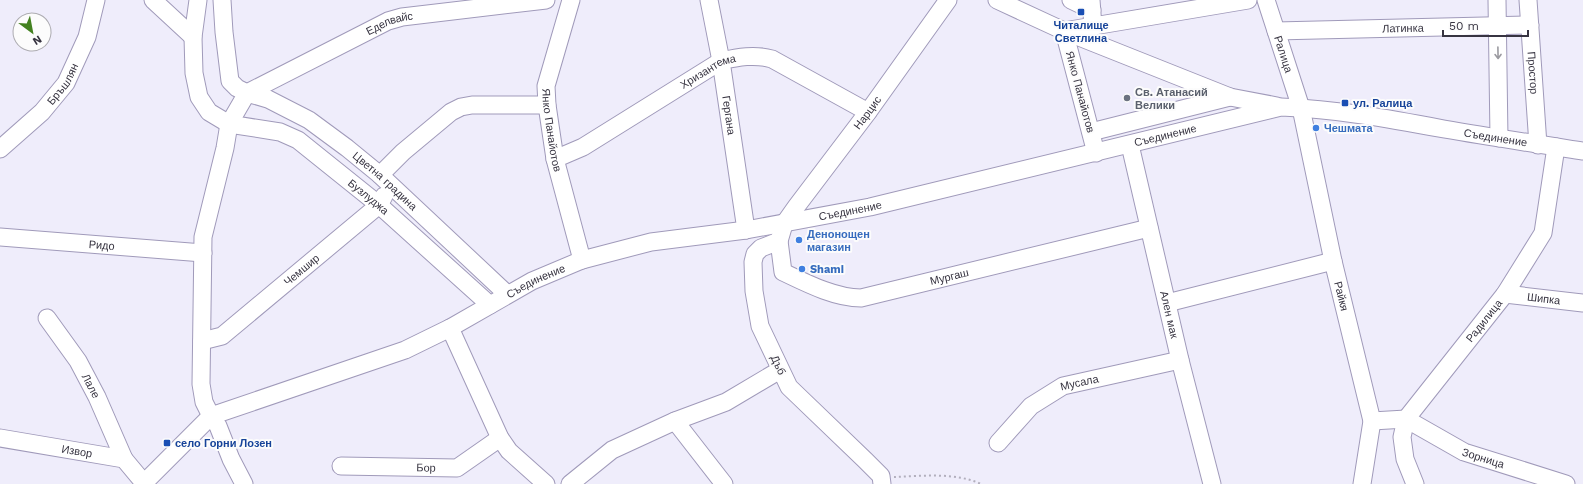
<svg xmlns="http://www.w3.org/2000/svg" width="1583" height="484" font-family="'Work Sans',sans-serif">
	<rect width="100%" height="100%" fill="#efedfb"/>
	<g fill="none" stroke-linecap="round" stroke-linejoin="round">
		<g stroke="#a09aba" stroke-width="19">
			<g id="minor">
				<path d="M153,0L193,37"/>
				<path id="s1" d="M198,0L193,37L194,73L199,97L209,112L229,124L280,132L298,140L379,205L490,305"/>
				<path id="s2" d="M222,0L224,32L230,81L237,88L247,93L268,99L309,120L347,148L380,175L507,294"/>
				<path id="s3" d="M571,0L546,86L547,105L555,159L582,260"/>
				<path id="s4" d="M709,0L721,61L746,230"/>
				<path d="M997,0L1064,31L1230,97L1277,106"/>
				<path d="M1071,0L1092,10"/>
				<path d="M1091,0L1093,27"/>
				<path id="s5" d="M1266,0L1301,108L1333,261L1372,421L1362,484"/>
				<path d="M1497,0L1499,138"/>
				<path id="s6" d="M1528,0L1538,145"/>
				<path id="s7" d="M1276,31L1530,25"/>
				<path id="s8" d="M247,93L388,21L402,17L546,0"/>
				<path d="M1091,132L1230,97"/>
				<path id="s9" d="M1130,145L1180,360L1212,484"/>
				<path id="s10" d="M0,149L42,112L66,83L87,37L96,0"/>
				<path d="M1096,153L1064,31L1248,0"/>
				<path id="s11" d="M555,159L583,147L721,61C738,57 755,54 772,59L868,112"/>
				<path d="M380,175L403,152L451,112L461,107L472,105H547"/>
				<path id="s12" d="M0,237L203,253"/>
				<path id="s13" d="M779,241L783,272C806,283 835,298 861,298L1149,228"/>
				<path id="s14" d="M1505,294L1583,303"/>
				<path d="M1167,303L1333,261"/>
				<path id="s15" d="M47,318L78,361L97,397L124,459"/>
				<path d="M450,328L500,438L509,451L546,484"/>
				<path id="s16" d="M202,341L222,336L379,205L384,196"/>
				<path d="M675,421L724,484"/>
				<path id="s17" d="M1372,421L1406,419L1464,452L1566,484"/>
				<path id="s18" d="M0,438L124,459L144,483"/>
				<path id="s19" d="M998,443L1031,406L1063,386L1180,360"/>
				<path id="s20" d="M341,466L457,468L500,438"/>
				<path id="s21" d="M143,484L211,416L405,350L450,328L532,281L582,260L651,242L746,230L870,207L1281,107C1336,109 1390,119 1444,129C1490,137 1537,144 1583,151"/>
				<path d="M244,484L231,459L218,426L211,416L204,402L201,384L203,237L225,148L229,124L247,93"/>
				<path d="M570,484L612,450L675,421L726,402L780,370"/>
				<path id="s22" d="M882,484L881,476L865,460L789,387L760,326L754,291L753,262L755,254L761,248L779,241L784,224L796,207L868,112L948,0"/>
				<path id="s23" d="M1415,484L1405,459L1402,437L1406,419L1505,294L1543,233L1556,147"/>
			</g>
		</g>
		<path stroke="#b2afbd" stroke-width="2" stroke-dasharray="2 3" stroke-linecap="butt" d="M894,477C922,476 955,472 981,484"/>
		<use href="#minor" stroke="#fff" stroke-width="17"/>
	</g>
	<defs><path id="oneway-shaft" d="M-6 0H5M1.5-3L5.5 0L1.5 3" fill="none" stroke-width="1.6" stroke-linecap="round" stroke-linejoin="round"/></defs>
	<use stroke="#9b9aa0" href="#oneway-shaft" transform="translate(1498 53) rotate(89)"/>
	<g fill="#1a4fb4" stroke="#fcfcfc" stroke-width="1.5">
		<rect x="1077" y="8" width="8" height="8" rx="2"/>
		<rect x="1341" y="99" width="8" height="8" rx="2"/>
		<rect x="163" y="439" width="8" height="8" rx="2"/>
	</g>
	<circle fill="#6b7280" stroke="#fcfcfc" stroke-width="1.5" cx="1127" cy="98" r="4"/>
	<g fill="#3f7fe0" stroke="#fcfcfc" stroke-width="1.5">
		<circle cx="1316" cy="128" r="4"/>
		<circle cx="799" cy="240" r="4"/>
		<circle cx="802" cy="269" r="4"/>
	</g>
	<g text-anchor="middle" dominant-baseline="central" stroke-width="4" stroke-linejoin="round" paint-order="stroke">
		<g font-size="11" fill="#373441" stroke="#fcfcfc">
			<text stroke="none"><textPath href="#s8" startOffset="159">Еделвайс</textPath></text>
			<text stroke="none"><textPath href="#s7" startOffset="127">Латинка</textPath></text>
			<text stroke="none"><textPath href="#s5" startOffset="57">Ралица</textPath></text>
			<text stroke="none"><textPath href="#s6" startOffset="73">Простор</textPath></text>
			<text stroke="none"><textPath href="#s11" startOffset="177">Хризантема</textPath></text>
			<text stroke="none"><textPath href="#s10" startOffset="91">Бръшлян</textPath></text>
			<text transform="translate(1080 92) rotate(75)">Янко Панайотов</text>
			<text stroke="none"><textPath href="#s22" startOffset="461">Нарцис</textPath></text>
			<text stroke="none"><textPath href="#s4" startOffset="117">Гергана</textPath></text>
			<text stroke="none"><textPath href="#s3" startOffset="134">Янко Панайотов</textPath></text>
			<text stroke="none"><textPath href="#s21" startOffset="1097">Съединение</textPath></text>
			<text stroke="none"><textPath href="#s21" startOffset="1433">Съединение</textPath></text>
			<text stroke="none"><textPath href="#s2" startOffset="268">Цветна градина</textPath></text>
			<text stroke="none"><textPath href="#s1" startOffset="301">Бузлуджа</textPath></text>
			<text stroke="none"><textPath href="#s21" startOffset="773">Съединение</textPath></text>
			<text stroke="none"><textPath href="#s12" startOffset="102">Ридо</textPath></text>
			<text stroke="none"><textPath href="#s16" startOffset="124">Чемшир</textPath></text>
			<text stroke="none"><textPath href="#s13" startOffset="205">Мургаш</textPath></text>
			<text stroke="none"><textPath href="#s21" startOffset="449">Съединение</textPath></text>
			<text stroke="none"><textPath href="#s5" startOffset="306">Райкя</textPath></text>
			<text stroke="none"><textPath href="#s14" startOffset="39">Шипка</textPath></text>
			<text stroke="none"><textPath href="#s9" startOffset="174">Ален мак</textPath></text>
			<text stroke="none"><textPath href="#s23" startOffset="193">Радилица</textPath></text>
			<text transform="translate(778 365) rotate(65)">Дъб</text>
			<text stroke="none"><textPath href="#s19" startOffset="104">Мусала</textPath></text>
			<text stroke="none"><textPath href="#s15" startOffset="81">Лале</textPath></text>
			<text stroke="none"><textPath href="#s18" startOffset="78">Извор</textPath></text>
			<text stroke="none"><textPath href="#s17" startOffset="121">Зорница</textPath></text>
			<text stroke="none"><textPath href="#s20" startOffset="85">Бор</textPath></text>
		</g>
		<g font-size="11" font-weight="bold" fill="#164399" stroke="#fcfcfc" text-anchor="start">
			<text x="1081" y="25" text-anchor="middle">Читалище<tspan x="1081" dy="13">Светлина</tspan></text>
			<text x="1353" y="103">ул. Ралица</text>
			<text x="175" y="443">село Горни Лозен</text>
		</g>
		<g font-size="11" font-weight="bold" fill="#5b616d" stroke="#fcfcfc" text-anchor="start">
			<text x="1135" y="92">Св. Атанасий<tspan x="1135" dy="13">Велики</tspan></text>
		</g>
		<g font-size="11" font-weight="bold" fill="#366cbe" stroke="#fcfcfc" text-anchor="start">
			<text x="1324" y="128">Чешмата</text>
			<text x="807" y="234">Денонощен<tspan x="807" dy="13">магазин</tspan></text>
			<text x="810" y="269">Shami</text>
		</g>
	</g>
	<g transform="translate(32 32) rotate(148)"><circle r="19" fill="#fcfcfc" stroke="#adacb1"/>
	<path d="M0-3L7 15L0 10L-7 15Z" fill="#438120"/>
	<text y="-6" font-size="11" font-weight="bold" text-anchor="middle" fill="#373441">N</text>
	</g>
	<path d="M1443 30v6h85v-6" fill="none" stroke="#373441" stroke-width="2"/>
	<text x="1449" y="30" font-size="12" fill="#373441" stroke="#fcfcfc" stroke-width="3" paint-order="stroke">50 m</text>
</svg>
